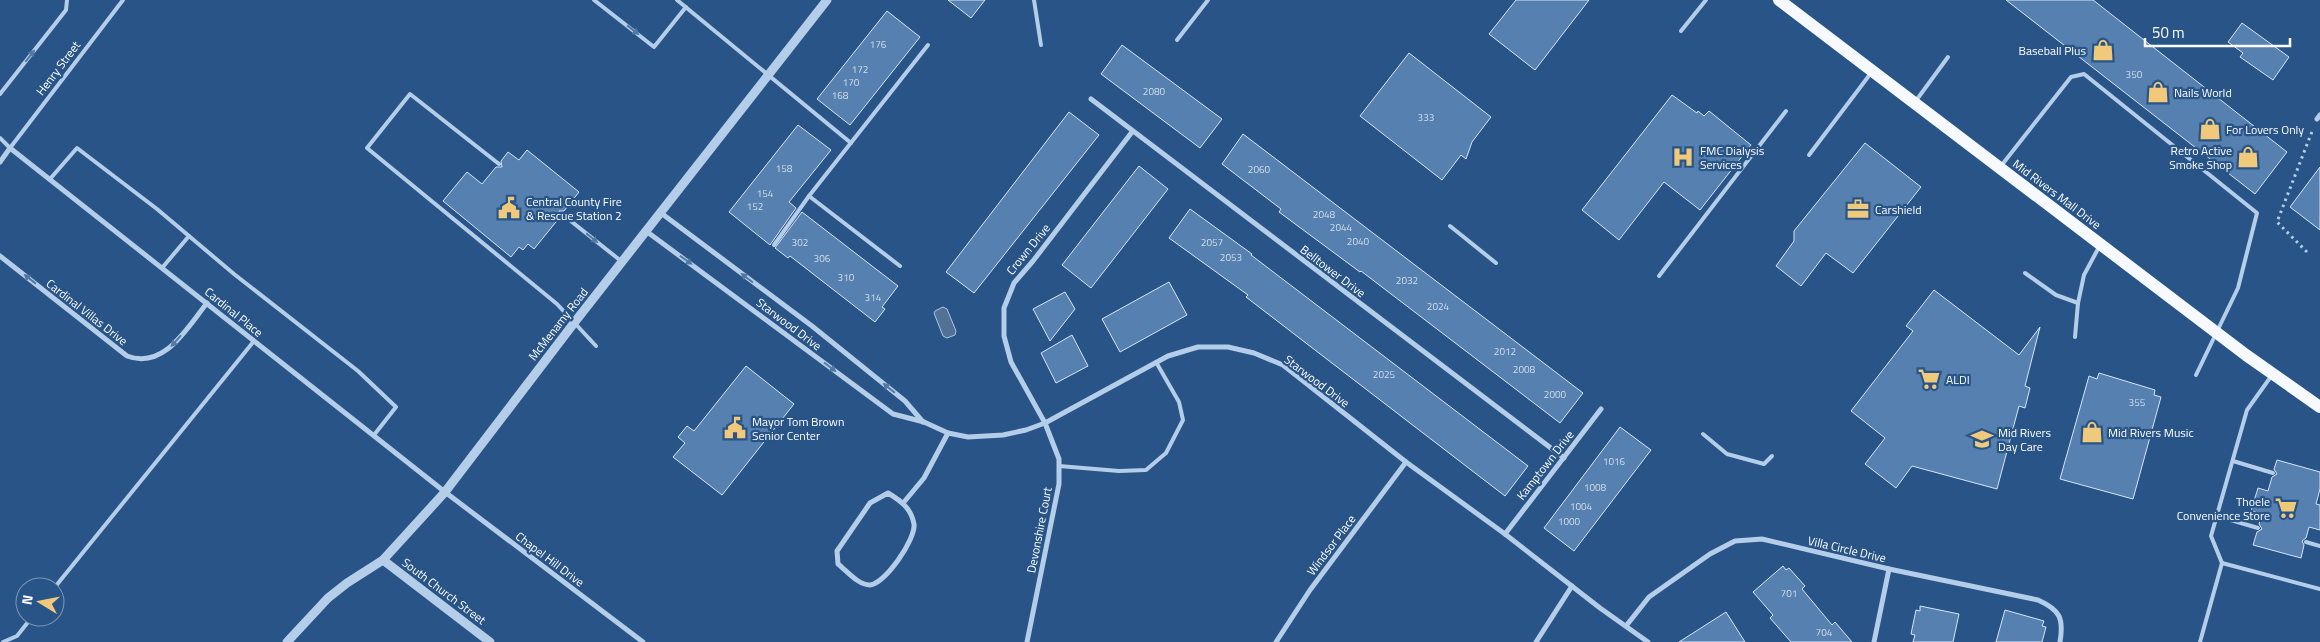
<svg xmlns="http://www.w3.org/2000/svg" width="2320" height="642" font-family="'Titillium Web',sans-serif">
	<rect width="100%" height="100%" fill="#285487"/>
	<path fill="#527194" stroke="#a8c8e8" d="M943,307L947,309L956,331L955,335L947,338L943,336L934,313L935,311Z"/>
	<g fill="#5580b0" stroke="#d7e6f6">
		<path d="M948,0H985L971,18Z"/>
		<path d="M1516,0H1589L1535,70L1489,34Z"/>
		<path d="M2006,0H2093L2287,152L2255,194Z"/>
		<path d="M887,11L920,37L850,125L817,99Z"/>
		<path d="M2242,23L2289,57L2273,80L2240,57L2243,53L2228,42Z"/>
		<path d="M1122,45L1222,119L1200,148L1101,74Z"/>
		<path d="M1409,53L1491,117L1472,142L1466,159L1461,155L1442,180L1360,116Z"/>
		<path d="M1672,95L1697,113L1698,111L1704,116L1709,111L1751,145L1700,210L1664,182L1619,240L1582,210Z"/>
		<path d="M1069,112L1099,135L974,293L946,272Z"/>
		<path d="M798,125L831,150L789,202L796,208L770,245L729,212Z"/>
		<path d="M1243,134L1583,393L1560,423L1361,271L1360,272L1279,212L1281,209L1222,164Z"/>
		<path d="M1865,143L1921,187L1853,273L1826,253L1801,286L1776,266L1794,241V231Z"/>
		<path d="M527,150L579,192L564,211H559L560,217L534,249L528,244L523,250L519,247L511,257L443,201L467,172L482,184L496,167H502L501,161L508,152L519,160Z"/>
		<path d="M1139,166L1168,189L1091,288L1062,265Z"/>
		<path d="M2320,167V230L2290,207Z"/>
		<path d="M1190,209L1252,254L1251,255L1528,466L1505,496L1246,297L1248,295L1169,238Z"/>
		<path d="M802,212L898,286L882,307L885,309L875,322L790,256L788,258L775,248Z"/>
		<path d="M1169,282L1187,315L1120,352L1102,319Z"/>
		<path d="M1934,290L2019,355L2040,327L2025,386L2030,388L2025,408L2019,406L1997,489L1912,466L1896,488L1865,464L1885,438L1851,411L1913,331L1906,326Z"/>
		<path d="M1065,292L1075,309L1050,341L1033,309Z"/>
		<path d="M1072,335L1088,366L1056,383L1041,353Z"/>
		<path d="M746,366L794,404L722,495L673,457L685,443L678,437L687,426L694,431Z"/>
		<path d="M2099,373L2155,390L2154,395L2161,397L2133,499L2060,479L2089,376L2097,379Z"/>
		<path d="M1620,427L1651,450L1574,551L1544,528Z"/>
		<path d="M2277,460L2320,472V489L2316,504L2320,505V530L2309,527L2306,538L2302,541L2304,545L2301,558L2253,545L2257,532L2262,529L2259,524L2262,514L2251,511L2258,488L2268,491L2272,477L2277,474L2274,469Z"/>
		<path d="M1783,566L1786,570L1789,568L1805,586L1802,589L1832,625L1835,622L1852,642H1791L1770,618L1773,615L1753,592Z"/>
		<path d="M1920,606L1959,614L1953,642H1913L1915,635L1911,634L1916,610L1920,611Z"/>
		<path d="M2005,610L2044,621L2042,626L2046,627L2042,642H1996Z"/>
		<path d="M1726,612L1745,642H1679Z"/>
	</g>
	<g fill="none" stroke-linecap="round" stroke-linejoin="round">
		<path stroke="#b4cde8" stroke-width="3" stroke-dasharray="2.5 4" stroke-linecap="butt" d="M2307,252L2277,222L2313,129"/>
		<g stroke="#b4cde8" stroke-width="4">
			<path d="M594,0L654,47L686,7"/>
			<path d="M677,0L851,143"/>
			<path d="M1034,0L1041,45"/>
			<path d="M1681,31L1706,0"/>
			<path d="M1177,40L1208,0"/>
			<path d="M0,94L66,10L67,0"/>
			<path d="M1915,102L1948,57"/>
			<path d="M0,138L10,148L123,0"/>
			<path d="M1809,155L1871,73"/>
			<path d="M499,164L410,94L367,148L557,304L596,346"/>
			<path d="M2001,166L2071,77L2084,74L2257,213L2238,288L2196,375"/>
			<path d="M50,179L77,148L157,209L234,274L358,371L396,407L374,435"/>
			<path d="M809,196L900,266"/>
			<path d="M562,214L621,261"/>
			<path d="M1450,226L1496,263"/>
			<path d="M774,245L809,196L928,45"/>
			<path d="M162,268L189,236"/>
			<path d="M2025,273L2056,295L2078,303"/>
			<path d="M1659,276L1786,111"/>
			<path d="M2075,337L2078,303L2084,275L2099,247"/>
			<path d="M1703,434L1727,454L1764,464L1772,456"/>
			<path d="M2233,461L2273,473"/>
			<path d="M1059,466L1119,471L1146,470L1166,453L1183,420L1179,402L1156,362"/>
			<path d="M2217,516L2258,528"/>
			<path d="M2306,542L2320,546"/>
			<path d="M2222,563L2320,589"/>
			<path d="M55,587L254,341"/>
			<path d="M3,642L17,636L32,617"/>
			<path d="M2200,642L2222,563L2211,536L2247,410L2272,375"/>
		</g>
		<g stroke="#b4cde8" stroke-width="5">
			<path d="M1091,99L1564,458"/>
			<path d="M2317,119L2320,115"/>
			<path d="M0,162L10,148L445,492L643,642"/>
			<path d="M661,213L812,326L905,401L923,422"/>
			<path d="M646,231L893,414L924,422L948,433L968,437L1003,435L1026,430L1045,423L1168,356L1198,347H1228L1254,353L1283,365L1406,462L1505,534L1600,608L1648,642"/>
			<path d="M0,256L127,356C164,370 187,328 207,303"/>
			<path d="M888,493C901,501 911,508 914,524C916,539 885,584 870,585C858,585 847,571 838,564L837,551L870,503Z"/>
			<path d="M904,502L924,478L948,433"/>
			<path d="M1505,534L1601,409"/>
			<path d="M1626,626L1649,597L1710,554L1735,541L1762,539L1889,569L2038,600C2060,610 2064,618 2060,642"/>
			<path d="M1027,642L1059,484V459L1045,423L1011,362L1004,336V308L1014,283L1033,261L1132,132"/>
			<path d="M1276,642L1310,590L1406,462"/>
			<path d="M1536,642L1572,586"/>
			<path d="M1874,642L1889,569"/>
		</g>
		<g stroke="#b4cde8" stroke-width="9">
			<path d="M383,560L490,642"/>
			<path d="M287,642L328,598L347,583L383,560L445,492L574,323L827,0"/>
		</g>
		<path stroke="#f6f9fe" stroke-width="12" d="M1779,0L2246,355L2320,407"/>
	</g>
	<defs><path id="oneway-solid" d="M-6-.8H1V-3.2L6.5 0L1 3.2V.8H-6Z" transform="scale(1.25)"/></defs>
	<g fill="#5278a4">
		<use href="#oneway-solid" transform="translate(633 30) rotate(38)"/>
		<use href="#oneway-solid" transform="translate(30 56) rotate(-52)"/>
		<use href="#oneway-solid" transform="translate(592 238) rotate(39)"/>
		<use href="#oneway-solid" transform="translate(686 260) rotate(35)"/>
		<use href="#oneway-solid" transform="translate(747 278) rotate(-143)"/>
		<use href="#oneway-solid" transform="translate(30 279) rotate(-142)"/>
		<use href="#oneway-solid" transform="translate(176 341) rotate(132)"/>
		<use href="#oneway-solid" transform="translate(830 367) rotate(37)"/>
		<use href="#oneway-solid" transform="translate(889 388) rotate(-141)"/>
	</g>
	<defs>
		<g id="shop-bare" transform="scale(1.725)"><path d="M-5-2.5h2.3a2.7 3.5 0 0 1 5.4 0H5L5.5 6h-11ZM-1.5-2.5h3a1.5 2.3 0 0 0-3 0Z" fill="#f0ca7a" stroke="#285487" stroke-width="2.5" paint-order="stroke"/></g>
		<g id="hospital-bare" transform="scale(1.725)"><path d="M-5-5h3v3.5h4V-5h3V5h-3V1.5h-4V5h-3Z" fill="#f0ca7a" stroke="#285487" stroke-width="2.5" paint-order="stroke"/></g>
		<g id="civic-bare" transform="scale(1.725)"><path d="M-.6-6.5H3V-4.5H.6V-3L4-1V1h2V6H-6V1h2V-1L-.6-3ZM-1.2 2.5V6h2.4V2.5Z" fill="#f0ca7a" stroke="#285487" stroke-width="2.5" paint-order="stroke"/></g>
		<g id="office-bare" transform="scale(1.725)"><path d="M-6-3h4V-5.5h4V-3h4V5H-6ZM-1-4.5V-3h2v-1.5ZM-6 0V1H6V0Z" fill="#f0ca7a" stroke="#285487" stroke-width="2.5" paint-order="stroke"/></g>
		<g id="supermarket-bare" transform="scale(1.725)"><path d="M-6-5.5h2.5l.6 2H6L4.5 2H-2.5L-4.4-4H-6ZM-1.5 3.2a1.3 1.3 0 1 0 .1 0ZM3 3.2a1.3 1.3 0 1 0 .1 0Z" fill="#f0ca7a" stroke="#285487" stroke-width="2.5" paint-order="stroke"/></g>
		<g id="school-bare" transform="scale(1.725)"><path d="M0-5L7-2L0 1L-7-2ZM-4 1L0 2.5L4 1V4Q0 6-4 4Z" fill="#f0ca7a" stroke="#285487" stroke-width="2.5" paint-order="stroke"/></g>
	</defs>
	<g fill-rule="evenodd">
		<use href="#shop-bare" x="2103" y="50"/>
		<use href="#shop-bare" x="2158" y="92"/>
		<use href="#shop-bare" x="2210" y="129"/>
		<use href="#hospital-bare" x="1683" y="157"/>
		<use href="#shop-bare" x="2248" y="157"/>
		<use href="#civic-bare" x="509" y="208"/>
		<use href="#office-bare" x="1858" y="209"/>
		<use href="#supermarket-bare" x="1929" y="379"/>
		<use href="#civic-bare" x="735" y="428"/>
		<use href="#shop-bare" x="2092" y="432"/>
		<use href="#school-bare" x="1982" y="439"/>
		<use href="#supermarket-bare" x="2286" y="508"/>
	</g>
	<g text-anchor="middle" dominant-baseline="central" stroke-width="4.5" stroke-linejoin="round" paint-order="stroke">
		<g font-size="10" fill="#d4dfeb">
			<text x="878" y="44">176</text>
			<text x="860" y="69">172</text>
			<text x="2134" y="74">350</text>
			<text x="851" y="82">170</text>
			<text x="1154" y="91">2080</text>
			<text x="840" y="95">168</text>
			<text x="1426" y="117">333</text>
			<text x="784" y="168">158</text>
			<text x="1259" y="169">2060</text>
			<text x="765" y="193">154</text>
			<text x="755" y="206">152</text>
			<text x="1324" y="214">2048</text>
			<text x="1341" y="227">2044</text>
			<text x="1358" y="241">2040</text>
			<text x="800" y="242">302</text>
			<text x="1212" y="242">2057</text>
			<text x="1231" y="257">2053</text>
			<text x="822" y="258">306</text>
			<text x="846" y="277">310</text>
			<text x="1407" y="280">2032</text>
			<text x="873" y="297">314</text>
			<text x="1438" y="306">2024</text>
			<text x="1505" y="351">2012</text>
			<text x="1524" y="369">2008</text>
			<text x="1384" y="374">2025</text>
			<text x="1555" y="394">2000</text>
			<text x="2137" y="402">355</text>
			<text x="1614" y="461">1016</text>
			<text x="1595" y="487">1008</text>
			<text x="1581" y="506">1004</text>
			<text x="1569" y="521">1000</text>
			<text x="1789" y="593">701</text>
			<text x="1824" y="632">704</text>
		</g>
		<g font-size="12" fill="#fff" stroke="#285487" text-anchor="start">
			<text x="2086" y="50" text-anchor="end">Baseball Plus</text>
			<text x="2174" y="92">Nails World</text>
			<text x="2226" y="129">For Lovers Only</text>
			<text x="1700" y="150">FMC Dialysis<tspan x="1700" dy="14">Services</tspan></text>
			<text x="2232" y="150" text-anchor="end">Retro Active<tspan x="2232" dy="14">Smoke Shop</tspan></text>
			<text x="526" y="201">Central County Fire<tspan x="526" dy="14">&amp; Rescue Station 2</tspan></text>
			<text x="1875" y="209">Carshield</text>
			<text x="1946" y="379">ALDI</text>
			<text x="752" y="421">Mayor Tom Brown<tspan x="752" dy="14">Senior Center</tspan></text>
			<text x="1998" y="432">Mid Rivers<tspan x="1998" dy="14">Day Care</tspan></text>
			<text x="2108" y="432">Mid Rivers Music</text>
			<text x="2270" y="501" text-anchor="end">Thoele<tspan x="2270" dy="14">Convenience Store</tspan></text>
		</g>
		<g font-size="12" fill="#fff" stroke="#285487">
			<text transform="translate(58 68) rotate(-53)">Henry Street</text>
			<text transform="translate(2057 194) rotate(37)">Mid Rivers Mall Drive</text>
			<text transform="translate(1028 249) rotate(-51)">Crown Drive</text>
			<text transform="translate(1333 271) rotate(37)">Belltower Drive</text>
			<text transform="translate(87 312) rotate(38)">Cardinal Villas Drive</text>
			<text transform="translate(234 312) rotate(39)">Cardinal Place</text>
			<text transform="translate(558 324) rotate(-52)">McMenamy Road</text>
			<text transform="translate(789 324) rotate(37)">Starwood Drive</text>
			<text transform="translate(1317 381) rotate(37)">Starwood Drive</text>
			<text transform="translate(1545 465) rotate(-52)">Kamptown Drive</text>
			<text transform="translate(1039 530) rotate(-79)">Devonshire Court</text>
			<text transform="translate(1331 545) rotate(-53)">Windsor Place</text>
			<text transform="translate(1847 549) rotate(13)">Villa Circle Drive</text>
			<text transform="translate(550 559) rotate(37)">Chapel Hill Drive</text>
			<text transform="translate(444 591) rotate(37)">South Church Street</text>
		</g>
	</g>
	<g transform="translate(40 602) rotate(280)"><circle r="24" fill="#285487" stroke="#7e98b7"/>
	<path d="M0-4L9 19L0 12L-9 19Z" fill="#f0ca7a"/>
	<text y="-8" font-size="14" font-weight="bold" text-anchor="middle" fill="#ffffff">N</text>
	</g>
	<path d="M2145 38v8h145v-8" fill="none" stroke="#ffffff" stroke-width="2.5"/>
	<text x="2152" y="38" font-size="15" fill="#ffffff" stroke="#285487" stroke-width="4" paint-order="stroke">50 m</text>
</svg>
